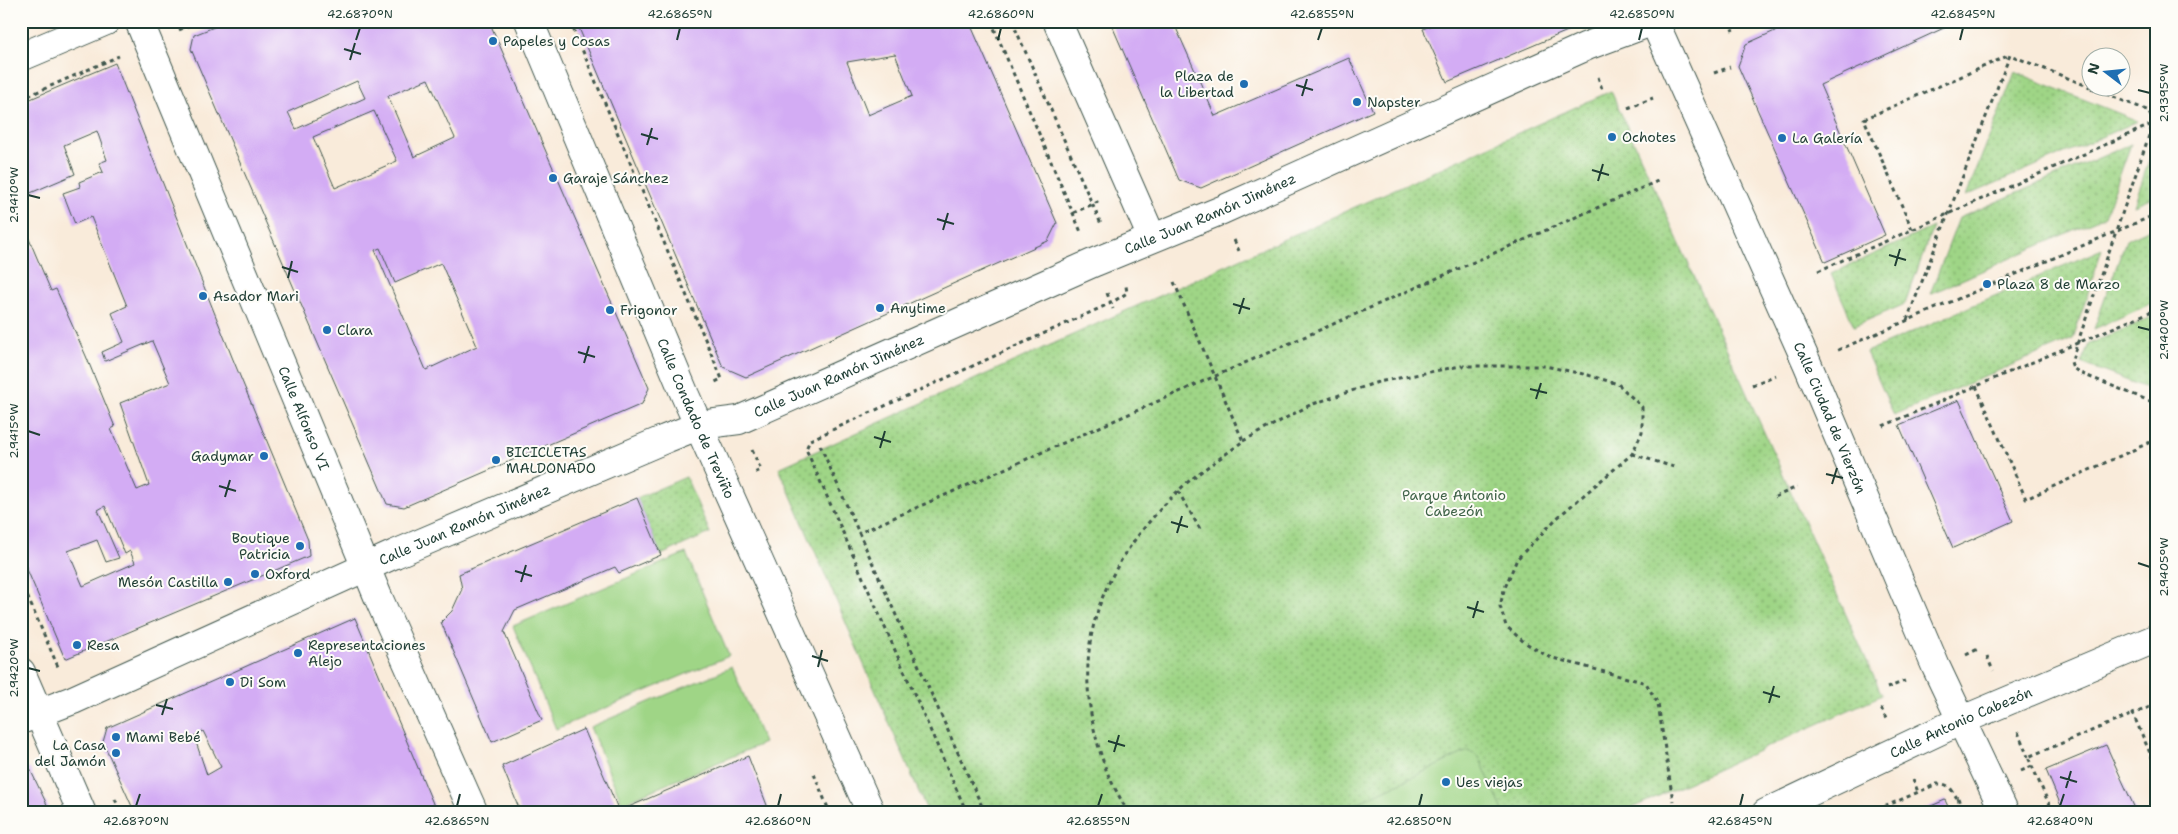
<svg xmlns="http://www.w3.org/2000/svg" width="2178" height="834" font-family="'Shantell Sans',sans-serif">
	<defs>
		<pattern id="park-dots" width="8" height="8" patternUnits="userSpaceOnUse" patternTransform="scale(1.25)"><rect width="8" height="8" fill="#9fd586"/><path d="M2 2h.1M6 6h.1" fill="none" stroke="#81ae6e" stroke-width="1.8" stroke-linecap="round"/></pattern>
	</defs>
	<rect width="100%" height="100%" fill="#fdfcf7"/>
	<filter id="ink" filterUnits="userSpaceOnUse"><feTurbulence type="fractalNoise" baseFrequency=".02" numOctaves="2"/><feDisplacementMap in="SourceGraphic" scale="10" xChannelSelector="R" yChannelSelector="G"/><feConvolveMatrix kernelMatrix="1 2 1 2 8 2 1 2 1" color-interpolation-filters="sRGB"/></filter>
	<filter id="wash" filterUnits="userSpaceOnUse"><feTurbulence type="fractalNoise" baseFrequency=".0096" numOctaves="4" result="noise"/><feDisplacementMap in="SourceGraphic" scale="20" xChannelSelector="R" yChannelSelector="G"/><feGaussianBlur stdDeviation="1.12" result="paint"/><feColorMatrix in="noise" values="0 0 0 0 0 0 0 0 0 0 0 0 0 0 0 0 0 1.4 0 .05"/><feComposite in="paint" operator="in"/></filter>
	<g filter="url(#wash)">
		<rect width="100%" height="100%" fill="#f9ebda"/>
		<g fill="url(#park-dots)" stroke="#5f895d">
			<path d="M2015,72L2138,121L1966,196Z"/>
			<path d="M1611,91L1882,695L1621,813H928L779,468Z"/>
			<path d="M2157,136V195L2134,205Z"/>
			<path d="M2131,144L2105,216L1930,294L1959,218Z"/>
			<path d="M2157,226V301L2094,329L2126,240Z"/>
			<path d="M1933,227L1905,304L1854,326L1831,274Z"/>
			<path d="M2102,249L2073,339L1894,415L1866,352Z"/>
			<path d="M2157,315V392L2081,363L2089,344Z"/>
			<path d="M686,477L710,533L661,555L637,498Z"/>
		</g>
		<g fill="#9fd586" stroke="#5f895d">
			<path d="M686,553L729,656L556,729L513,626Z"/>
			<path d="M732,667L764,743L622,803L590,727Z"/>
			<path d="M1468,751L1479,757L1504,813H1343L1347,808Z"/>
		</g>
		<g id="blocks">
			<g fill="#d3acf4" fill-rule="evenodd">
				<path d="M229,21H489L649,388L642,404L404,507L387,504L191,49L194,35ZM428,79L455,138L414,157L388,96ZM357,81L365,98L296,129L288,112ZM374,111L397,161L335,188L313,137ZM380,248L395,283L441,263L477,346L426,370L375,250Z"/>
				<path d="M576,21H969L1057,223L1048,241L746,377L723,367ZM895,54L912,96L868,115L847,62Z"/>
				<path d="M1110,21H1173L1215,116L1349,58L1373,111L1201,188L1179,180Z"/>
				<path d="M1440,21H1579L1577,27L1447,82L1423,29Z"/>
				<path d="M1797,21H1959L1820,85L1885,235L1825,262L1738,66L1746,44Z"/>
				<path d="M115,63L232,357L308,540L309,556L65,659L21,555V220L51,291L56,289L86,356L115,427L111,429L137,490L149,485L120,403L170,383L152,341L105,361L102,352L124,342L112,313L127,306L91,217L75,224L63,193L80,187L79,182L103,172L99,163L107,160L97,131L64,145L75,174L21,197V103ZM105,506L125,554L130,551L135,563L83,586L68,551L97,540L106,562L119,558L98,510Z"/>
				<path d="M1959,400L2013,521L1953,548L1899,425Z"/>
				<path d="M637,498L661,555L619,573L615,567L515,610L504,632L542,720L492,742L441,622L452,611L462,589L459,574Z"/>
				<path d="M355,618L437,813H135L103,742L107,728ZM203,731L221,767L207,775L194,736Z"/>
				<path d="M584,729L619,811L748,756L770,813H521L502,766Z"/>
				<path d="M2106,745L2137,813H2064L2046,770Z"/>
				<path d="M21,767L30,769L51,813H21Z"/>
				<path d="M1945,800L1951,813H1915Z"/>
			</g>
		</g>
	</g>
	<g filter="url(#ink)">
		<use href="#blocks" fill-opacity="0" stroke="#40574d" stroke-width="1"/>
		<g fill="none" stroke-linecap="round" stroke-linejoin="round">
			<g stroke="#40574d" stroke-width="30">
				<g id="minor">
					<path id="s1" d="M139,21L379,599L474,813"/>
					<path id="s2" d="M529,21L685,395L871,813"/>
					<path d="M1057,21L1152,238"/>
					<path id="s3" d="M1654,21L1807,363L1936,667L2005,813"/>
					<path d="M21,57L106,21"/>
					<path d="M21,672L82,813"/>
					<path id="s4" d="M21,720L73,700L395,554L665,439L700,425L739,420L1095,262L1222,210L1587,46L1654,21"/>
					<path id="s5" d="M1766,813L1960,721L2157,638"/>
				</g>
			</g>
			<g stroke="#40574d" stroke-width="3" stroke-dasharray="4 4" stroke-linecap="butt">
				<path d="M570,21L722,379L715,382"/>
				<path d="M991,21L1081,232"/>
				<path d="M1012,21L1101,224"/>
				<path d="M1729,21L1733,31"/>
				<path d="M179,30L198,21"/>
				<path d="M1714,73L1730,67"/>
				<path d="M1598,77L1602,89"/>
				<path d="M2091,88L2149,111L2153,124L2071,362L2073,368L2080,373L2157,404"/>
				<path d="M21,99L119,56"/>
				<path d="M1628,108L1653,98"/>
				<path d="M1073,213L1100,201"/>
				<path d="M1912,229L1864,119L2010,55"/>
				<path d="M1234,240L1240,253"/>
				<path d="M1818,271L2157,122"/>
				<path d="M1107,293L1113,309"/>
				<path d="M1907,320L2010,55L2090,87"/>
				<path d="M1838,350L2157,214"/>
				<path d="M1752,385L1776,375"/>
				<path d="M1976,386L2026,499L2157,439"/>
				<path d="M1883,426L2157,309"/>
				<path d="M1243,441L1310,405L1378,382L1461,366H1545L1588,375L1618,384L1642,407V432L1632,454L1557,518L1517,559L1504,590L1500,606L1506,626L1524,642L1549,657L1646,683L1658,704L1673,801"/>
				<path d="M820,445L859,533"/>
				<path d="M752,450L761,470L754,473"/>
				<path d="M1632,454L1677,468"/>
				<path d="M1178,491L1200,529"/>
				<path d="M1775,497L1797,487"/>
				<path d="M21,582L59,669"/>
				<path d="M1966,655L1978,649"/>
				<path d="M1987,656L1993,671"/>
				<path d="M1887,688L1905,681"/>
				<path d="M2157,704L2133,714L2157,769"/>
				<path d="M1881,708L1887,721"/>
				<path d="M2018,732L2028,757"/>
				<path d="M2021,771L2032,766"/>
				<path d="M814,774L830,813"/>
				<path d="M1913,779L1918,792"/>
				<path d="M1958,798L1963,813"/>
				<path d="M115,799L121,813"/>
				<path d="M967,813L806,449L810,440L1111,303L1127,293L1126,286"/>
				<path d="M985,813L859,533L1660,180"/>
				<path d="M1128,813C1121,799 1113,786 1107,772C1065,660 1093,574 1177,492C1196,473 1222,458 1243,441L1174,282"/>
				<path d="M1870,813L1937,784C1949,783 1951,789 1957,798"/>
				<path d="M2053,813L2028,757L2133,714"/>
			</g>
			<use href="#minor" stroke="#fff" stroke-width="28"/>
		</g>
	</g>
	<path fill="none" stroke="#1f3d34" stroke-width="2" d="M356,40L360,28M677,40L680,28M998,40L1001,28M1318,40L1322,28M1639,40L1642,28M1960,40L1963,28M344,49L361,54M350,60L355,43M1296,85L1313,90M2138,90L2150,93M1302,96L1307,79M641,134L658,139M647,145L652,128M1592,170L1609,175M1598,181L1603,164M28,195L40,198M937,219L954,224M943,230L948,213M1889,255L1906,260M1895,266L1900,249M282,267L298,272M288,278L292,261M1233,304L1250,309M1239,314L1244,298M2138,327L2150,330M578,352L595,357M584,363L589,346M1530,389L1547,393M1536,399L1541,383M28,431L40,435M874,437L891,442M880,448L885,431M1826,474L1843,478M1832,484L1837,468M219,486L236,491M225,497L230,480M1171,522L1188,527M1177,533L1182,516M2138,563L2150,567M515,571L532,576M521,582L526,565M1467,607L1484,612M1473,618L1478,601M812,656L828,661M818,667L822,650M28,668L40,671M1763,692L1780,697M1769,703L1774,686M156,705L173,709M162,715L167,699M1108,741L1125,746M1114,752L1119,735M2060,777L2077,782M2066,788L2071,771M136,806L140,794M457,806L460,794M778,806L781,794M1098,806L1102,794M1419,806L1422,794M1740,806L1743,794M2060,806L2064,794"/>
	<g fill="#1f6fb2" stroke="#fdfcf7" stroke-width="2">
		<circle cx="493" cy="41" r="5"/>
		<circle cx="1244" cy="84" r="5"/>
		<circle cx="1357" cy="102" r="5"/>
		<circle cx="1612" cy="137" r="5"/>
		<circle cx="1782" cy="138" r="5"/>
		<circle cx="553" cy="178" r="5"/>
		<circle cx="1987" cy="284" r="5"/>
		<circle cx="203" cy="296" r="5"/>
		<circle cx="880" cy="308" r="5"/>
		<circle cx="610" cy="310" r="5"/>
		<circle cx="327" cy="330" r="5"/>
		<circle cx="264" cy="456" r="5"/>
		<circle cx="496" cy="460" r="5"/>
		<circle cx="300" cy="546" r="5"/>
		<circle cx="255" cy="574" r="5"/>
		<circle cx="228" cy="582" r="5"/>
		<circle cx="77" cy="645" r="5"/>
		<circle cx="298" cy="653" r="5"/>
		<circle cx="230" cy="682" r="5"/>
		<circle cx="116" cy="737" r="5"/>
		<circle cx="116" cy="753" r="5"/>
		<circle cx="1446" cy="782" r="5"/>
	</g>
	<g text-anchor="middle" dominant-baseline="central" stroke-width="4" stroke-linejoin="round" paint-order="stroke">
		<g font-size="14" fill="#1f3d34" stroke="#fdfcf7" text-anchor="start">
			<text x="503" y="41">Papeles y Cosas</text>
			<text x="1234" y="76" text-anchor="end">Plaza de<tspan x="1234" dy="16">la Libertad</tspan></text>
			<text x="1367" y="102">Napster</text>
			<text x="1622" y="137">Ochotes</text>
			<text x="1792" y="138">La Galería</text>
			<text x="563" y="178">Garaje Sánchez</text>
			<text x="1997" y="284">Plaza 8 de Marzo</text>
			<text x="213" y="296">Asador Mari</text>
			<text x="890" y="308">Anytime</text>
			<text x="620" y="310">Frigonor</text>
			<text x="337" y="330">Clara</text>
			<text x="506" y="452">BICICLETAS<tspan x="506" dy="16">MALDONADO</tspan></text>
			<text x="254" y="456" text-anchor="end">Gadymar</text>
			<text x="290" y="538" text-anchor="end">Boutique<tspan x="290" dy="16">Patricia</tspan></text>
			<text x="265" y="574">Oxford</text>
			<text x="218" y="582" text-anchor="end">Mesón Castilla</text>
			<text x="87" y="645">Resa</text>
			<text x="308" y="645">Representaciones<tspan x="308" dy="16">Alejo</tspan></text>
			<text x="240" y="682">Di Som</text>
			<text x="126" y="737">Mami Bebé</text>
			<text x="106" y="745" text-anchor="end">La Casa<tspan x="106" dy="16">del Jamón</tspan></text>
			<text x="1456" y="782">Ues viejas</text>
		</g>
		<g font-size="14" fill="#1f3d34" stroke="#fdfcf7">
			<text stroke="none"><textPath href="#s4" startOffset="1294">Calle Juan Ramón Jiménez</textPath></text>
			<text stroke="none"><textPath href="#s4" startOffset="889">Calle Juan Ramón Jiménez</textPath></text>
			<text stroke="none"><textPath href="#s3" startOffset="434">Calle Ciudad de Vierzón</textPath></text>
			<text stroke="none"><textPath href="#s1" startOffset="430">Calle Alfonso VI</textPath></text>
			<text stroke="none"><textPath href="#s2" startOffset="431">Calle Condado de Treviño</textPath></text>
			<text stroke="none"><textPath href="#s4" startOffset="485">Calle Juan Ramón Jiménez</textPath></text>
			<text stroke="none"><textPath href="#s5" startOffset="215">Calle Antonio Cabezón</textPath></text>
		</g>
		<g font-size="14" fill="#3f6348" stroke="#fdfcf7">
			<text x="1454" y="495">Parque Antonio<tspan x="1454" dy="16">Cabezón</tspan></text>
		</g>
	</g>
	<rect width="2178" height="834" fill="none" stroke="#fdfcf7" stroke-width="55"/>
	<g transform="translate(2106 72) rotate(286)"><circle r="24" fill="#fdfcf7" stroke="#a4b0a9"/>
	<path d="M0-4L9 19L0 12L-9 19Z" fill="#1f6fb2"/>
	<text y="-8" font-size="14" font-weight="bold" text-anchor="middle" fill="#1f3d34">N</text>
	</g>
	<rect x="28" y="28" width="2122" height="778" fill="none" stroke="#1f3d34" stroke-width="2"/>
	<g font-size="12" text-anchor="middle" fill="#1f3d34">
		<text x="360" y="18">42.6870°N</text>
		<text x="680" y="18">42.6865°N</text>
		<text x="1001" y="18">42.6860°N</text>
		<text x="1322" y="18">42.6855°N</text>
		<text x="1642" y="18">42.6850°N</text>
		<text x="1963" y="18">42.6845°N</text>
		<text transform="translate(2164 93) rotate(-90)" y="4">2.9395°W</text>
		<text transform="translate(14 195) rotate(-90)" y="4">2.9410°W</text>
		<text transform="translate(2164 330) rotate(-90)" y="4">2.9400°W</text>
		<text transform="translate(14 431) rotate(-90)" y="4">2.9415°W</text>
		<text transform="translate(2164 567) rotate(-90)" y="4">2.9405°W</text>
		<text transform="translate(14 668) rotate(-90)" y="4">2.9420°W</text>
		<text x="136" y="825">42.6870°N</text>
		<text x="457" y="825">42.6865°N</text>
		<text x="778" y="825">42.6860°N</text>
		<text x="1098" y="825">42.6855°N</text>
		<text x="1419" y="825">42.6850°N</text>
		<text x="1740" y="825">42.6845°N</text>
		<text x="2060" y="825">42.6840°N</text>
	</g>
</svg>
